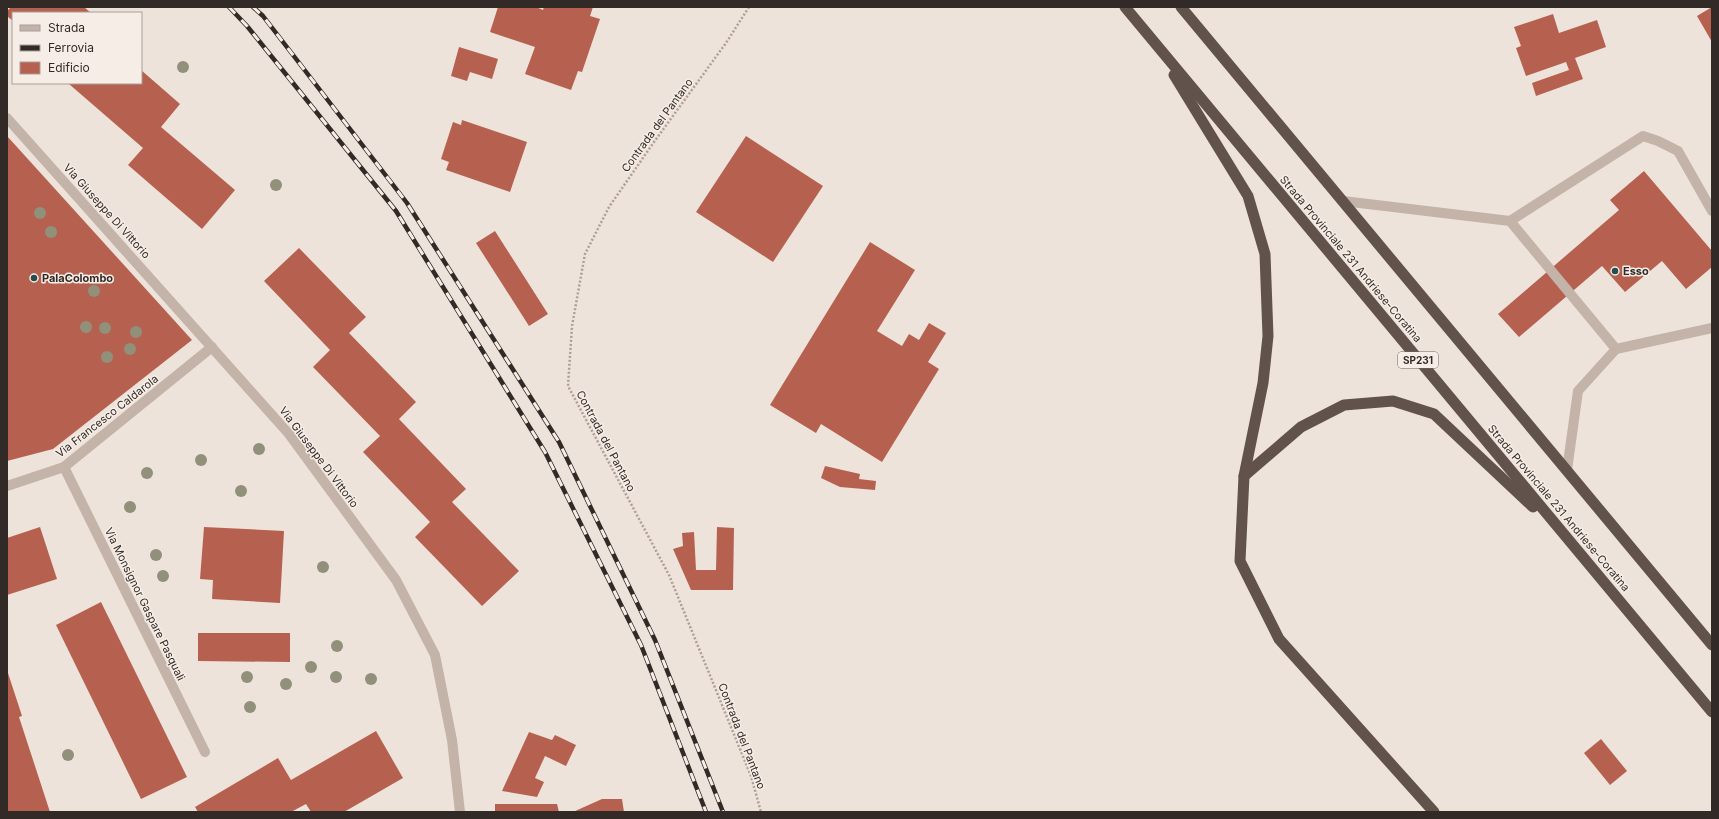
<svg xmlns="http://www.w3.org/2000/svg" width="1719" height="819" font-family="Inter,sans-serif">
	<rect width="100%" height="100%" fill="#eee3da"/>
	<g fill="#b66150">
		<path d="M11,7H84L91,13H13V21L7,16V11Z"/>
		<path d="M498,7H536L543,10L544,7H593L590,16L600,19L582,72L578,71L571,90L525,74L535,47L490,32Z"/>
		<path d="M1712,7V42L1697,16Z"/>
		<path d="M1553,14L1559,33L1597,20L1606,47L1575,58L1583,79L1536,96L1532,83L1569,70L1566,62L1526,76L1516,48L1521,46L1514,27Z"/>
		<path d="M459,47L498,59L492,79L470,72L467,81L451,76Z"/>
		<path d="M141,70L180,104L161,127L235,190L202,229L128,165L143,148L69,84L141,83Z"/>
		<path d="M462,120L527,142L510,192L446,170L449,162L441,159L453,122L461,125Z"/>
		<path d="M7,136L192,340L53,449L7,461Z"/>
		<path d="M746,136L823,186L773,262L696,212Z"/>
		<path d="M1644,171L1712,251V267L1686,289L1662,261L1625,292L1602,266L1519,337L1498,314L1619,210L1610,200Z"/>
		<path d="M495,231L548,314L529,326L476,243Z"/>
		<path d="M870,242L915,270L877,331L902,346L909,334L919,340L929,323L946,333L928,362L939,369L882,462L821,424L816,433L770,405Z"/>
		<path d="M299,248L366,317L349,333L416,402L399,419L466,489L452,502L519,571L482,606L415,537L430,522L363,452L380,436L313,367L330,350L264,281Z"/>
		<path d="M825,466L860,474L859,479L876,481L875,490L840,487L821,478Z"/>
		<path d="M40,527L57,579L7,595V538Z"/>
		<path d="M204,527L284,531L280,603L212,599L213,580L200,579Z"/>
		<path d="M717,527L734,528L733,590H691L673,549L683,546L682,533L694,532L696,570H716Z"/>
		<path d="M101,602L187,777L141,799L56,625Z"/>
		<path d="M198,633H290V662L198,661Z"/>
		<path d="M7,670L22,716L19,717L50,812H7Z"/>
		<path d="M376,731L403,778L344,812H311L306,804L291,812H198L195,807L278,758L291,780Z"/>
		<path d="M529,732L552,740L555,735L576,745L566,766L545,756L535,778L544,782L537,797L502,791Z"/>
		<path d="M1601,739L1627,771L1610,785L1584,753Z"/>
		<path d="M602,799H622L624,812H573Z"/>
		<path d="M495,804H557L559,812H495Z"/>
	</g>
	<g fill="none" stroke-linecap="round" stroke-linejoin="round">
		<path stroke="#b09d93" stroke-width="2.5" stroke-dasharray="2 2" stroke-linecap="butt" d="M749,7L726,43L654,142L609,207L585,254L572,326L568,386L669,575L751,776L761,812"/>
		<g stroke="#c4b3a8" stroke-width="10">
			<path d="M1343,201L1510,221L1616,349L1578,391L1567,470"/>
			<path d="M1510,221L1643,136L1658,141L1678,151L1712,211"/>
			<path d="M1616,349L1712,328"/>
		</g>
		<g stroke="#c4b3a8" stroke-width="10">
			<path d="M7,118L289,434L396,580L435,655L452,740L460,812"/>
			<path d="M64,467L205,752"/>
			<path d="M7,486L64,467L212,347"/>
		</g>
		<g stroke="#62524c" stroke-width="11">
			<path d="M1125,7L1712,712"/>
			<path d="M1181,7L1712,645"/>
			<path d="M1174,75L1248,196L1265,254L1268,336L1263,383L1244,476L1240,561L1279,639L1434,812"/>
			<path d="M1244,476L1301,427L1344,405L1393,401L1434,414L1533,507"/>
		</g>
		<g stroke="#322a27" stroke-width="4.5">
			<g id="rail">
				<path d="M229,7L247,26L396,211L545,452L641,645L706,812"/>
				<path d="M253,7L263,16L407,203L559,442L655,640L723,812"/>
			</g>
		</g>
		<use href="#rail" stroke="#f6ede6" stroke-width="3" stroke-dasharray="9" stroke-linecap="butt"/>
	</g>
	<g fill="#90907b">
		<circle cx="183" cy="67" r="6"/>
		<circle cx="276" cy="185" r="6"/>
		<circle cx="40" cy="213" r="6"/>
		<circle cx="51" cy="232" r="6"/>
		<circle cx="94" cy="291" r="6"/>
		<circle cx="86" cy="327" r="6"/>
		<circle cx="105" cy="328" r="6"/>
		<circle cx="136" cy="332" r="6"/>
		<circle cx="130" cy="349" r="6"/>
		<circle cx="107" cy="357" r="6"/>
		<circle cx="259" cy="449" r="6"/>
		<circle cx="201" cy="460" r="6"/>
		<circle cx="147" cy="473" r="6"/>
		<circle cx="241" cy="491" r="6"/>
		<circle cx="130" cy="507" r="6"/>
		<circle cx="156" cy="555" r="6"/>
		<circle cx="323" cy="567" r="6"/>
		<circle cx="163" cy="576" r="6"/>
		<circle cx="337" cy="646" r="6"/>
		<circle cx="311" cy="667" r="6"/>
		<circle cx="247" cy="677" r="6"/>
		<circle cx="336" cy="677" r="6"/>
		<circle cx="371" cy="679" r="6"/>
		<circle cx="286" cy="684" r="6"/>
		<circle cx="250" cy="707" r="6"/>
		<circle cx="68" cy="755" r="6"/>
	</g>
	<g fill="#224e4d" stroke="#f6ede6" stroke-width="1.5">
		<circle cx="1615" cy="271" r="4"/>
		<circle cx="34" cy="278" r="4"/>
	</g>
	<g text-anchor="middle" dominant-baseline="central" stroke-width="3" stroke-linejoin="round" paint-order="stroke">
		<rect fill="#f6ede6" stroke="#6d6460" stroke-width="1" x="1398" y="352" width="40" height="16" rx="3"/>
		<g font-size="10" font-weight="bold" fill="#322a27">
			<text x="1418" y="360">SP231</text>
		</g>
		<g font-size="11" fill="#322a27" stroke="#f6ede6">
			<text transform="translate(657 125) rotate(-54)">Contrada del Pantano</text>
			<text transform="translate(107 211) rotate(48)">Via Giuseppe Di Vittorio</text>
			<text transform="translate(1351 259) rotate(50)">Strada Provinciale 231 Andriese-Coratina</text>
			<text transform="translate(107 416) rotate(-38)">Via Francesco Caldarola</text>
			<text transform="translate(606 441) rotate(62)">Contrada del Pantano</text>
			<text transform="translate(319 457) rotate(53)">Via Giuseppe Di Vittorio</text>
			<text transform="translate(1559 508) rotate(50)">Strada Provinciale 231 Andriese-Coratina</text>
			<text transform="translate(145 604) rotate(64)">Via Monsignor Gaspare Pasquali</text>
			<text transform="translate(742 736) rotate(69)">Contrada del Pantano</text>
		</g>
		<g font-size="11" font-weight="bold" fill="#322a27" stroke="#f6ede6" text-anchor="start">
			<text x="1623" y="271">Esso</text>
			<text x="42" y="278">PalaColombo</text>
		</g>
	</g>
	<rect width="1719" height="819" fill="none" stroke="#322a27" stroke-width="16"/>
	<rect x="12" y="12" width="130" height="72" fill="#f6ede6" stroke="#a89f9a"/>
	<rect x="20" y="25" width="20" height="6" fill="#c4b3a8" stroke="#a89f9a"/>
	<text x="48" y="32" font-size="12" fill="#322a27">Strada</text>
	<rect x="20" y="45" width="20" height="6" fill="#322a27" stroke="#a89f9a"/>
	<text x="48" y="52" font-size="12" fill="#322a27">Ferrovia</text>
	<rect x="20" y="62" width="20" height="12" fill="#b66150" stroke="#a89f9a"/>
	<text x="48" y="72" font-size="12" fill="#322a27">Edificio</text>
</svg>
